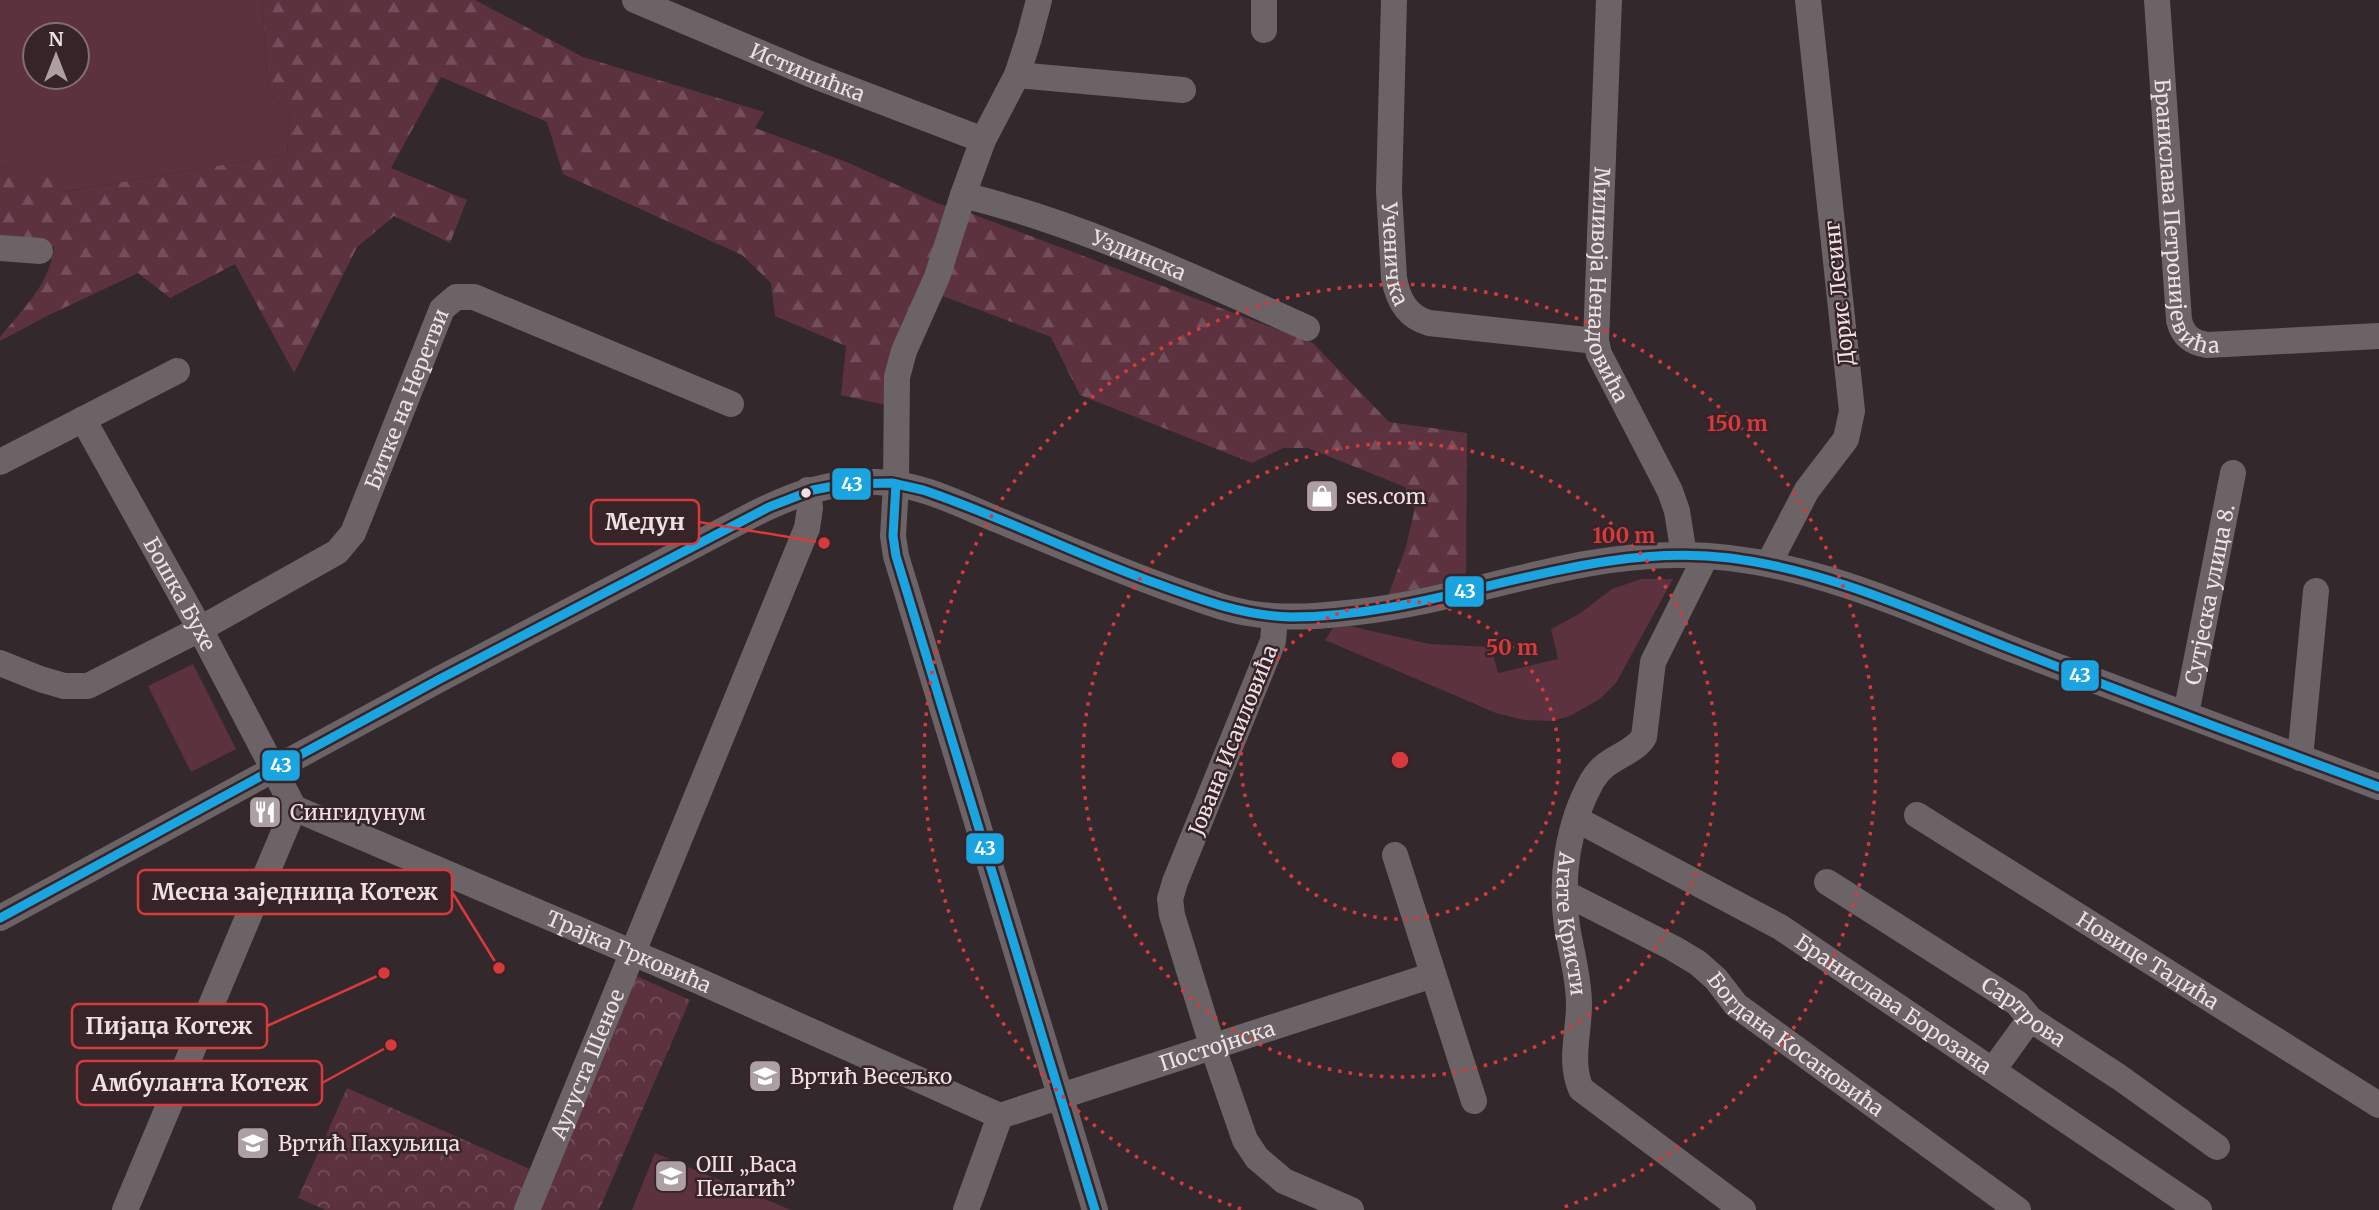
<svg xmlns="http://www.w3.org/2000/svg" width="2379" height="1210" font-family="Merriweather,serif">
	<defs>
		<pattern id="forest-firs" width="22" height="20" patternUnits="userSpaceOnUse" patternTransform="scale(1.75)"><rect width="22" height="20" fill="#5c323f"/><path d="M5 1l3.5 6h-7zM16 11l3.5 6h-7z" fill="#744f5b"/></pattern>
		<pattern id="park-crowns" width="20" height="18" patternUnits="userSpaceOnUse" patternTransform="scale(1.75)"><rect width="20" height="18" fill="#5c323f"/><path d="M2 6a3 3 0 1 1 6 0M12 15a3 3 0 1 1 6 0" fill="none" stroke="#744f5b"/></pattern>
	</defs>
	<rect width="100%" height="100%" fill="#33282b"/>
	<g fill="#5c323f" fill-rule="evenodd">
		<path d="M0,0H262L268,93L290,111L287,154L44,195L47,175L0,166ZM35,35H77V77H35Z"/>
		<path d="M1641,579H1673L1616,683L1600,699L1570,716L1552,721L1524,720L1496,713L1325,640L1333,628L1349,626L1430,644L1491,647L1498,673L1558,659L1551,629L1579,614L1612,589Z"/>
		<path d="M193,664L236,749L191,772L148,686Z"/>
		<path d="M655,1153L791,1210H632Z"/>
	</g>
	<path fill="url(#forest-firs)" d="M262,0H475L583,57L764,112L755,128L849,163L939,204L962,210L1313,343L1389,422L1467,433L1466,580L1388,596L1406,547L1415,508L1405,487L1308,448H1283L1252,463L1080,395L1051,337L924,289L890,406L841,395L846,346L775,316L771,283L742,255L563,174L547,122L441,77L391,168L467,200L450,243L394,216L357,247L294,373L235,264L170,298L138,273L47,316L0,341V337C23,309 50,284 54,247L0,242V166L48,175L63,192L287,154L290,111L268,93Z"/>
	<g fill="url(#park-crowns)">
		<path d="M636,976L690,1000L599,1210H538Z"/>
		<path d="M347,1088L541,1174L527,1210H326L298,1198Z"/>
	</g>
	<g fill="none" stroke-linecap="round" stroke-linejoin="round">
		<g stroke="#6b6365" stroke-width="26">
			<path id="s1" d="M635,0L810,74L983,140"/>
			<path d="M1039,0L1029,38L1017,75L983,140L963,195L937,277L904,351L897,377L896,484L893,536L896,556L1095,1210"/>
			<path d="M1264,0V30"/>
			<path id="s2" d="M1394,0L1389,191L1394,278C1398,300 1407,317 1429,323L1596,341"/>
			<path id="s3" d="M1609,0L1596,341L1599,354L1670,491L1677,511L1684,555"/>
			<path id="s4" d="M2157,0L2179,320C2183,336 2191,342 2207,345L2379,336"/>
			<path d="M1017,75L1183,90"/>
			<path id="s5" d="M963,195C1082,224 1195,278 1307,328"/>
			<path d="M0,248L40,251"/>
			<path id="s6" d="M83,419L200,629L294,808L701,982L1000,1116"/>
			<path d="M0,462L177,371"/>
			<path id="s7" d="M1706,556L1653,662L1644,737C1632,756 1606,756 1592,781C1568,823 1560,878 1567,926C1571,952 1579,977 1579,1005C1579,1033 1569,1062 1581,1089L1743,1210"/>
			<path d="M1769,563L1807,490L1846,439L1852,411L1808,0"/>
			<path d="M1275,617L1273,641L1175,882L1170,899L1172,915L1212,1045L1245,1140L1257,1158L1284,1181L1351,1210"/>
			<path id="s8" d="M0,663L40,679L64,686H88L200,629L337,552L353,533L442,309L456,297H474L731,404"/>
			<path id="s9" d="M2186,714L2233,473"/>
			<path d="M2300,758L2316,591"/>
			<path id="s10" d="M1917,815L2379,1105"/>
			<path id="s11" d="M1576,819L1780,927L2199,1210"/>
			<path d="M1395,855L1474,1101"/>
			<path id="s12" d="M1827,882L2017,1003L2030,1019L2119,1077L2217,1147"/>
			<path id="s13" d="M1565,893L1673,948L1698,963L1716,979L1736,1005L2018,1210"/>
			<path d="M0,918L438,680L754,514C794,494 831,481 876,482C919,483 959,504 998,520C1056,544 1114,569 1173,590C1199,599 1226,610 1254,614C1289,619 1323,616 1357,612C1467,600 1572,553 1684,555C1802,556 1911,610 2019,652C2139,698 2259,743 2379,787"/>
			<path d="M1993,1070L2030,1019"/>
			<path id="s14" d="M1000,1116L1433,975"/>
			<path d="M125,1210L294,808"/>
			<path id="s15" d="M527,1210L807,528L810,508L808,490"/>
			<path d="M966,1210L1000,1116"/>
		</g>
		<g stroke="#372429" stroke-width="14">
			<g id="bus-1">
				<path d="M896,484L893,536L896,556L1095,1210"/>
				<path d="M0,918L438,680L769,507L813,490L844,484L892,483L923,490C1003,517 1079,556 1158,584C1202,600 1244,616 1291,617C1440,617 1580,540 1730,558C1832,571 1925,616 2020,652C2139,699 2259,743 2379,787"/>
			</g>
		</g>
		<use href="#bus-1" stroke="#1aa5e1" stroke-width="9"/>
	</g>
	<g fill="none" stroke="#d83a3b" stroke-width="3.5" stroke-dasharray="3.5 7">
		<circle cx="1400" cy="760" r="159"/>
		<circle cx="1400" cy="760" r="317"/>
		<path d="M1241 1209A476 476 0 1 1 1559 1209"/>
	</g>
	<defs>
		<g id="shop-square" transform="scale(1.75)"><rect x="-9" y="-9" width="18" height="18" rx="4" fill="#ada0a3" stroke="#372429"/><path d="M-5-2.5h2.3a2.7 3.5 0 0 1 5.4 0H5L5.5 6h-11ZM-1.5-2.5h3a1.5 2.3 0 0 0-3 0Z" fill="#fff"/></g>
		<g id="restaurant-square" transform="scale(1.75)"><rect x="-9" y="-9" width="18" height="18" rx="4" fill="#ada0a3" stroke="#372429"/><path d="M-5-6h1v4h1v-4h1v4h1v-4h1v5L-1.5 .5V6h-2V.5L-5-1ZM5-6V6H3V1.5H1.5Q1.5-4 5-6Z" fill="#fff"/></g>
		<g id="school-square" transform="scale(1.75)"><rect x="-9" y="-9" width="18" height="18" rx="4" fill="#ada0a3" stroke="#372429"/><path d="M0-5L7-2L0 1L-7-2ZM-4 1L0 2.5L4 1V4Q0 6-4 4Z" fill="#fff"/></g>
	</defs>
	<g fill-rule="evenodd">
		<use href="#shop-square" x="1322" y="496"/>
		<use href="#restaurant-square" x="265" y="812"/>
		<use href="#school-square" x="765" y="1076"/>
		<use href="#school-square" x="253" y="1143"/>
		<use href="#school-square" x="671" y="1176"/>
	</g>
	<circle fill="#eee1e4" stroke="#372429" stroke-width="2.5" cx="806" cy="493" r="6"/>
	<g text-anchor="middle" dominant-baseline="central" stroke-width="5" stroke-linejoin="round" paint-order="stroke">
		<g font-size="21" fill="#eee1e4" stroke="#372429">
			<text stroke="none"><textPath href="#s1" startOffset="187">Истинићка</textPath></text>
			<text stroke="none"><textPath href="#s4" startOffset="226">Бранислава Петронијевића</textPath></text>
			<text stroke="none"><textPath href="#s2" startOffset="254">Ученичка</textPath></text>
			<text stroke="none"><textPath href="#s5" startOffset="186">Уздинска</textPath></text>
			<text stroke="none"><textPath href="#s3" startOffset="287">Миливоја Ненадовића</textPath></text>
			<text transform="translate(1839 293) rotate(-96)">Дорис Лесинг</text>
			<text stroke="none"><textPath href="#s8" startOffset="544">Битке на Неретви</textPath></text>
			<text stroke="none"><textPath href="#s6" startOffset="200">Бошка Бухе</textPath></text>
			<text stroke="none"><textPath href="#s9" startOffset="122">Сутјеска улица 8.</textPath></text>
			<text transform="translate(1233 740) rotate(-68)">Јована Исаиловића</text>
			<text stroke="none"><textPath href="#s7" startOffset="411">Агате Кристи</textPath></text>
			<text stroke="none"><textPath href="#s6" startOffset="807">Трајка Грковића</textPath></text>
			<text stroke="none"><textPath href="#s10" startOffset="273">Новице Тадића</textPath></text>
			<text stroke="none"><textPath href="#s11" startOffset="368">Бранислава Борозана</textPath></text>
			<text stroke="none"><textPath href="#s12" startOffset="236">Сартрова</textPath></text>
			<text stroke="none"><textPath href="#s13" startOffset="278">Богдана Косановића</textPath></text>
			<text stroke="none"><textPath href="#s14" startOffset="228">Постојнска</textPath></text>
			<text stroke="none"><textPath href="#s15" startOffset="158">Аугуста Шеное</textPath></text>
		</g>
		<g font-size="21" fill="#eee1e4" stroke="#372429" text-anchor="start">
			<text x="1346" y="496">ses.com</text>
			<text x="290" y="812">Сингидунум</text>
			<text x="790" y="1076">Вртић Весељко</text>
			<text x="278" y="1143">Вртић Пахуљица</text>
			<text x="696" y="1164">ОШ „Васа<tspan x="696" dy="24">Пелагић”</tspan></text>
		</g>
	</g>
	<circle cx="1400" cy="760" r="10" fill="#d83a3b" stroke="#372429" stroke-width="3.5"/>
	<g font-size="21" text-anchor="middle" font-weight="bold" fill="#d83a3b" stroke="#372429" stroke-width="5" stroke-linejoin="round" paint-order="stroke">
		<text x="1737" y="431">150 m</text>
		<text x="1624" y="543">100 m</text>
		<text x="1512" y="655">50 m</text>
	</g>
	<path fill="none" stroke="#d83a3b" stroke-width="2.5" d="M824 543L699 522M499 968L452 892M384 973L267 1026M391 1045L322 1083"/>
	<g fill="#d83a3b" stroke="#372429" stroke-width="2.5">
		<circle cx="824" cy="543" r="7"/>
		<circle cx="499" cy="968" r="7"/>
		<circle cx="384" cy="973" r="7"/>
		<circle cx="391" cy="1045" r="7"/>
	</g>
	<g fill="#372429" stroke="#d83a3b" stroke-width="2.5">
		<rect x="591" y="500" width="108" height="44" rx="7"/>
		<rect x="138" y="870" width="314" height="44" rx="7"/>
		<rect x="72" y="1004" width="195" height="44" rx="7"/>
		<rect x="77" y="1061" width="245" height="44" rx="7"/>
	</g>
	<g font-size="23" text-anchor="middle" font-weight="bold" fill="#eee1e4">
		<text x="645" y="530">Медун</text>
		<text x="295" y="900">Месна заједница Котеж</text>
		<text x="169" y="1034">Пијаца Котеж</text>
		<text x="200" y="1091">Амбуланта Котеж</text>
	</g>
	<g stroke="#372429" stroke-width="2.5">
		<rect x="831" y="467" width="41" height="34" rx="7" fill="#1aa5e1"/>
		<rect x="1444" y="575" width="41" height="33" rx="7" fill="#1aa5e1"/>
		<rect x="2060" y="659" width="40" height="33" rx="7" fill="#1aa5e1"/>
		<rect x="261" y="749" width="40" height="33" rx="7" fill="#1aa5e1"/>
		<rect x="965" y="832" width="40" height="33" rx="7" fill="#1aa5e1"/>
	</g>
	<g font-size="19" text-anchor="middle" font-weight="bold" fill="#fff">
		<text x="852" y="491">43</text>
		<text x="1465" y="598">43</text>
		<text x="2080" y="682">43</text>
		<text x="281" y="772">43</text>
		<text x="985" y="855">43</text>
	</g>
	<g transform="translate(56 56)"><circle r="33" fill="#372429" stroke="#807074" stroke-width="2"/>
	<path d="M0-5L12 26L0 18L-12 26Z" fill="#ada0a3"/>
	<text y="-10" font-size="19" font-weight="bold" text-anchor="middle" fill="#eee1e4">N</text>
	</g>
</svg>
